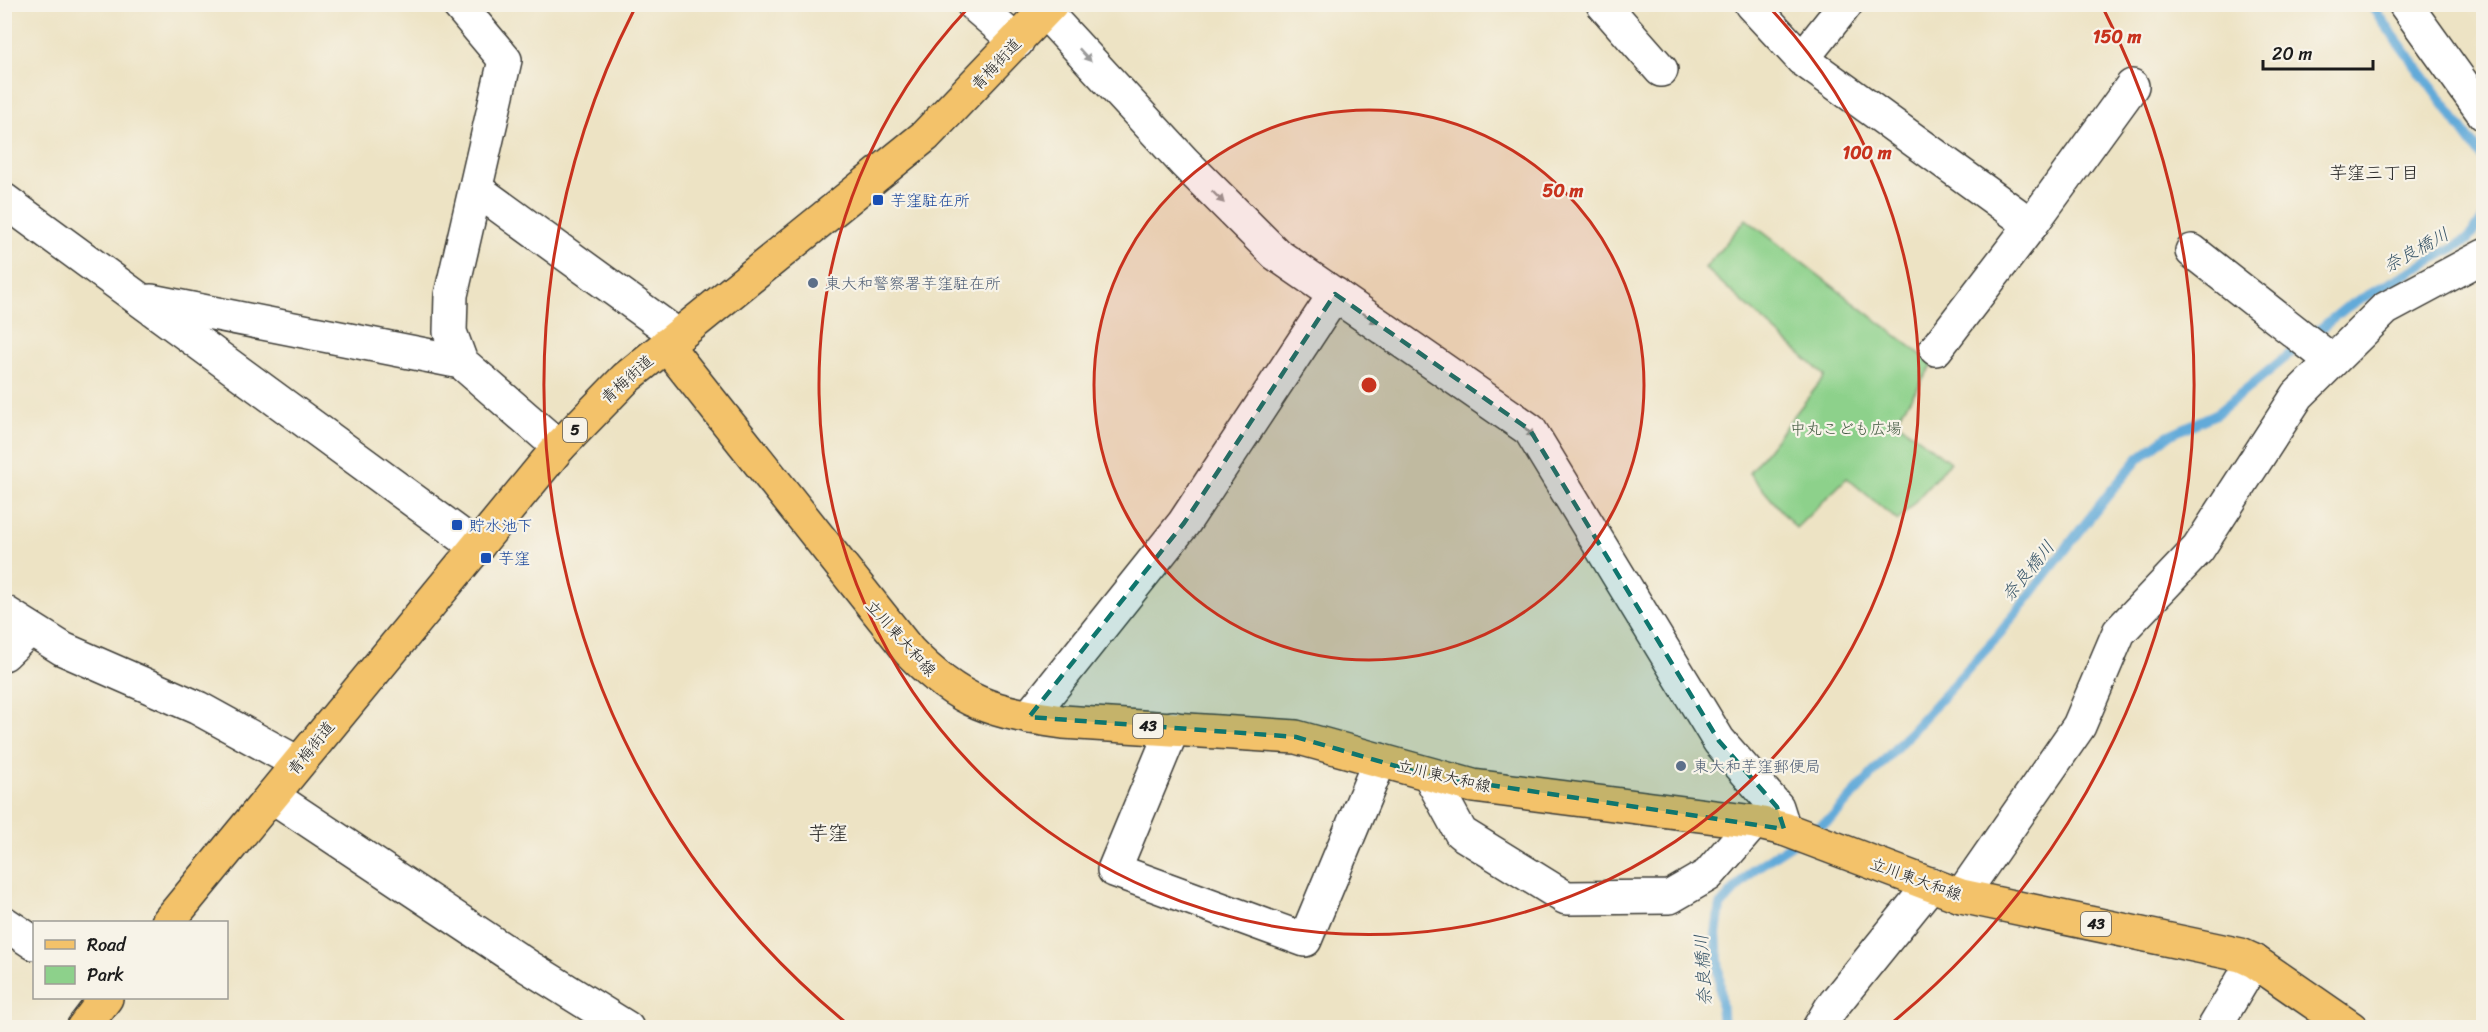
<svg xmlns="http://www.w3.org/2000/svg" width="2488" height="1032" font-family="Sriracha,'Klee One',sans-serif">
	<rect width="100%" height="100%" fill="#f7f3e8"/>
	<filter id="ink" filterUnits="userSpaceOnUse"><feTurbulence type="fractalNoise" baseFrequency=".0167" numOctaves="2"/><feDisplacementMap in="SourceGraphic" scale="12" xChannelSelector="R" yChannelSelector="G"/><feConvolveMatrix kernelMatrix="1 2 1 2 8 2 1 2 1" color-interpolation-filters="sRGB"/></filter>
	<filter id="wash" filterUnits="userSpaceOnUse"><feTurbulence type="fractalNoise" baseFrequency=".008" numOctaves="4" result="noise"/><feDisplacementMap in="SourceGraphic" scale="24" xChannelSelector="R" yChannelSelector="G"/><feGaussianBlur stdDeviation="1.35" result="paint"/><feColorMatrix in="noise" values="0 0 0 0 0 0 0 0 0 0 0 0 0 0 0 0 0 1.4 0 .05"/><feComposite in="paint" operator="in"/></filter>
	<g filter="url(#wash)">
		<rect width="100%" height="100%" fill="#ede3c4"/>
		<path fill="#8dd18b" stroke="#547654" stroke-width="1.5" d="M1746,219L1933,364L1896,421L1950,462L1898,521L1847,478L1796,528L1749,473L1825,376L1705,268Z"/>
		<g fill="none" stroke-linecap="round" stroke-linejoin="round">
			<g stroke="#62aad9" stroke-width="10">
				<path d="M2370,4L2484,159"/>
				<path d="M1811,832L1833,817L1997,637L2107,496L2139,458L2169,435L2216,414L2347,307L2467,240L2484,218"/>
				<path d="M1723,1028L1716,934L1720,906L1754,869L1798,840"/>
			</g>
		</g>
	</g>
	<g filter="url(#ink)">
		<g fill="none" stroke-linecap="round" stroke-linejoin="round">
			<g stroke="#3b3a35" stroke-width="36">
				<g id="minor">
					<path d="M458,4L505,60L451,295L450,332L461,362L559,447"/>
					<path d="M973,4L1017,42"/>
					<path d="M1603,4L1661,70"/>
					<path d="M1751,4L1802,59L2031,225"/>
					<path d="M2405,4L2484,114"/>
					<path d="M1045,12L1184,162L1276,254L1530,430L1719,741L1777,807L1784,829"/>
					<path d="M1802,59L1846,4"/>
					<path d="M476,189L677,335"/>
					<path d="M4,200L477,547"/>
					<path d="M2192,251L2332,361"/>
					<path d="M151,301L461,362"/>
					<path d="M1936,349L2031,225L2132,86"/>
					<path d="M4,612L63,649L198,708L298,763"/>
					<path d="M4,654L30,629"/>
					<path d="M1029,717L1184,523L1335,294"/>
					<path d="M1173,728L1114,870L1305,940L1380,760"/>
					<path d="M1430,776L1461,833L1566,898L1670,897L1708,875L1754,822"/>
					<path d="M272,796L529,967L627,1028"/>
					<path d="M1961,896L2079,726L2119,632L2198,549L2298,395L2385,309L2484,256"/>
					<path d="M4,923L34,943"/>
					<path d="M1819,1028L1831,1008L1931,884"/>
					<path d="M2214,1028L2254,961"/>
				</g>
			</g>
			<g stroke="#3b3a35" stroke-width="36">
				<g id="major">
					<path d="M666,345L909,651C960,704 993,712 1063,722L1296,737L1473,786L1754,822L1784,829L1961,896L2241,955L2254,961L2351,1028"/>
					<path d="M168,922L559,447L626,378L925,136L1051,4"/>
					<path d="M83,1028L106,998"/>
				</g>
			</g>
			<use href="#minor" stroke="#fff" stroke-width="33"/>
			<use href="#major" stroke="#f3c26a" stroke-width="33"/>
		</g>
		<defs><path id="oneway-solid" d="M-6-.8H1V-3.2L6.5 0L1 3.2V.8H-6Z" transform="scale(1.5)"/></defs>
		<g fill="#999">
			<use href="#oneway-solid" transform="translate(1085 55) rotate(47)"/>
			<use href="#oneway-solid" transform="translate(1218 197) rotate(45)"/>
			<use href="#oneway-solid" transform="translate(1370 318) rotate(35)"/>
			<use href="#oneway-solid" transform="translate(1528 431) rotate(46)"/>
		</g>
	</g>
	<path fill="#0f766e" fill-opacity="0.2" stroke="#0f766e" stroke-width="4.5" stroke-dasharray="12 8" stroke-linejoin="round" d="M1335,294L1530,430L1719,741L1777,807L1784,829L1430,776L1296,737L1029,717L1184,523Z"/>
	<circle cx="1369" cy="385" r="275" fill="#c8321e" fill-opacity=".12"/>
	<g fill="none" stroke="#c8321e" stroke-width="3">
		<circle cx="1369" cy="385" r="275"/>
		<path d="M1768 6A550 550 0 1 1 970 6"/>
		<path d="M850 1026A825 825 0 0 1 634 10M2104 10A825 825 0 0 1 1888 1026"/>
	</g>
	<g fill="#1a4fb4" stroke="#f7f3e8" stroke-width="2">
		<rect x="872" y="194" width="12" height="12" rx="3"/>
		<rect x="451" y="519" width="12" height="12" rx="3"/>
		<rect x="480" y="552" width="12" height="12" rx="3"/>
	</g>
	<g fill="#5c6f8a" stroke="#f7f3e8" stroke-width="2">
		<circle cx="813" cy="283" r="6"/>
		<circle cx="1681" cy="766" r="6"/>
	</g>
	<g text-anchor="middle" dominant-baseline="central" stroke-width="4.5" stroke-linejoin="round" paint-order="stroke">
		<g fill="#f7f3e8" stroke="#5e5c59" stroke-width="1.5">
			<rect x="563" y="418" width="24" height="24" rx="4.5"/>
			<rect x="1133" y="714" width="30" height="24" rx="4.5"/>
			<rect x="2081" y="912" width="30" height="24" rx="4.5"/>
		</g>
		<g font-size="15" font-weight="bold" fill="#1c1c1c">
			<text x="575" y="430">5</text>
			<text x="1148" y="726">43</text>
			<text x="2096" y="924">43</text>
		</g>
		<g font-size="16" fill="#1c1c1c" stroke="#f7f3e8">
			<text transform="translate(996 64) rotate(-47)">青梅街道</text>
			<text transform="translate(627 379) rotate(-42)">青梅街道</text>
			<text transform="translate(901 638) rotate(48)">立川東大和線</text>
			<text transform="translate(311 748) rotate(-51)">青梅街道</text>
			<text transform="translate(1444 776) rotate(13)">立川東大和線</text>
			<text transform="translate(1916 879) rotate(20)">立川東大和線</text>
		</g>
		<g font-size="16" fill="#164399" stroke="#f7f3e8" text-anchor="start">
			<text x="890" y="200">芋窪駐在所</text>
			<text x="469" y="525">貯水池下</text>
			<text x="498" y="558">芋窪</text>
		</g>
		<g font-size="16" fill="#4e5e75" stroke="#f7f3e8" text-anchor="start">
			<text x="825" y="283">東大和警察署芋窪駐在所</text>
			<text x="1693" y="766">東大和芋窪郵便局</text>
		</g>
		<g font-size="16" fill="#445b43" stroke="#f7f3e8">
			<text x="1846" y="428">中丸こども広場</text>
		</g>
		<g font-size="18" fill="#1c1c1c" stroke="#f7f3e8">
			<text x="2374" y="173">芋窪三丁目</text>
		</g>
		<g font-size="18" font-style="italic" fill="#385568" stroke="#f7f3e8">
			<text transform="translate(2416 250) rotate(-29)">奈良橋川</text>
			<text transform="translate(2028 571) rotate(-51)">奈良橋川</text>
			<text transform="translate(1703 970) rotate(-93)">奈良橋川</text>
		</g>
		<g font-size="20" fill="#1c1c1c" stroke="#f7f3e8">
			<text x="828" y="833">芋窪</text>
		</g>
	</g>
	<circle cx="1369" cy="385" r="9" fill="#c8321e" stroke="#f7f3e8" stroke-width="3"/>
	<g font-size="18" text-anchor="middle" font-weight="bold" fill="#c8321e" stroke="#f7f3e8" stroke-width="4.5" stroke-linejoin="round" paint-order="stroke">
		<text x="2117" y="43">150 m</text>
		<text x="1867" y="159">100 m</text>
		<text x="1563" y="197">50 m</text>
	</g>
	<rect width="2488" height="1032" fill="none" stroke="#f7f3e8" stroke-width="24"/>
	<rect x="33" y="921" width="195" height="78" fill="#f7f3e8" stroke="#9f9d96" stroke-width="1.5"/>
	<rect x="45" y="940" width="30" height="9" fill="#f3c26a" stroke="#9f9d96" stroke-width="1.5"/>
	<text x="87" y="951" font-size="18" fill="#1c1c1c">Road</text>
	<rect x="45" y="966" width="30" height="18" fill="#8dd18b" stroke="#9f9d96" stroke-width="1.5"/>
	<text x="87" y="981" font-size="18" fill="#1c1c1c">Park</text>
	<path d="M2263 60v9h110v-9" fill="none" stroke="#1c1c1c" stroke-width="3"/>
	<text x="2272" y="60" font-size="18" fill="#1c1c1c" stroke="#f7f3e8" stroke-width="4.5" paint-order="stroke">20 m</text>
</svg>
